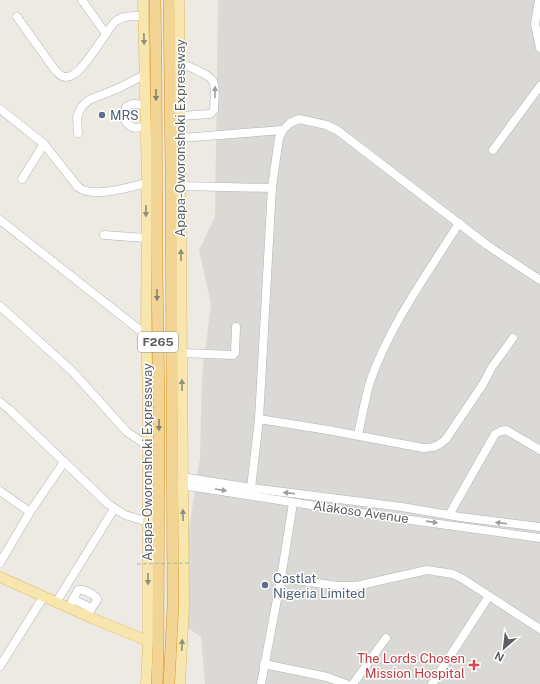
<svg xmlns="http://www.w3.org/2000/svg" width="540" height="684" font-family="'Public Sans',sans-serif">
	<rect width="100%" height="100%" fill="#eceae3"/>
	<path fill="#dbd9d5" d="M218,0H540V684H205L201,637L182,624L187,541L200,458L202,375L211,304L199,250L215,217Z"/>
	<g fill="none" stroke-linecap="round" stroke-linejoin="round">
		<g stroke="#b1b4b7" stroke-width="9">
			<g id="minor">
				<path d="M82,0L106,34"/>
				<path d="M539,0L535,24L540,48"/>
				<path d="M17,17L55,70C57,71 59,75 62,76C79,85 105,30 116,21C124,15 134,16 143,16"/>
				<path d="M180,63C188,67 212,74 214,84C216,91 214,102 214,110L210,114L181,116"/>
				<path d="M145,106C137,104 133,102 126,107V122C133,130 136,128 146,126"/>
				<path d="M0,109L44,144L78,187C93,199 129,187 147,183"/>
				<path d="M78,133L77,117L82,106L89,100L119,88L144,75"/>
				<path d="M181,138L283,130"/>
				<path d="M493,150L540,86"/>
				<path d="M22,179L44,144"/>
				<path d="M181,186L272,188"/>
				<path d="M0,220L146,335"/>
				<path d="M104,235L146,238"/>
				<path d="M0,306L73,372L127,432L148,446"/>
				<path d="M182,353L233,355L235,353L236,327"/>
				<path d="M0,402L10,410L108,504L125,515L148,522"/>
				<path d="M259,419L328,430L423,448C433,448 439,446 446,439L483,384L492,367L513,338"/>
				<path d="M358,435C362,417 365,397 371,379C391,323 428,273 459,223"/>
				<path d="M182,477L251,488L402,507L460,517L540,527"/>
				<path d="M182,485L368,514L540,538"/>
				<path d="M251,488L259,419L272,187L279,138L283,130L290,123L299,119L326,125L337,130L487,245L540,280"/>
				<path d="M0,491L30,512"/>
				<path d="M449,515L495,434L501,431L506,430L540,450"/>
				<path d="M0,563L30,512L64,462"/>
				<path d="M281,578L338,586H356L427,570L453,574L463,579L540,629"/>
				<path d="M73,599L91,608"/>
				<path d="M57,601L114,509"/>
				<path d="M69,607L78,590C84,589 92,594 97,598V600L87,616"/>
				<path d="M264,664L327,677L346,684"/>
				<path d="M0,666L44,596"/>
				<path d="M261,684L281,578L293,503"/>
				<path d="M353,684L386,638"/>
				<path d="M432,684L489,596"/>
			</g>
		</g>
		<g stroke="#e3b866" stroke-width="11">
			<g id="major">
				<path d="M143,0L147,183L146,335L148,396V641L146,684"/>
				<path d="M179,0L184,606L180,684"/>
				<path d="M0,577L94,619L148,641"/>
			</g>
		</g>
		<g stroke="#da9016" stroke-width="12">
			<g id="highway">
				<path d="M155,0L156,60L157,270L159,407L158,654L157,684"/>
				<path d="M169,0L171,171L173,606L169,684"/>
			</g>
		</g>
		<use href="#minor" stroke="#fff" stroke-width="8"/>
		<use href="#major" stroke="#f7e6ae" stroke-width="10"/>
		<use href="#highway" stroke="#f2d594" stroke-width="11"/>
		<path stroke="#9cc2a4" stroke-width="1" stroke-dasharray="4 2" stroke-linecap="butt" d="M137,564L190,563"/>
	</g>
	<defs><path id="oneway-solid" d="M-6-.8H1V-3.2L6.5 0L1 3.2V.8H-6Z"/></defs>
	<g fill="#928e7d">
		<use href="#oneway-solid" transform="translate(144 39) rotate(89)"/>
		<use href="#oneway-solid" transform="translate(146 211) rotate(91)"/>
		<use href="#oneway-solid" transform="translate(181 255) rotate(-90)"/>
		<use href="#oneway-solid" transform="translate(182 385) rotate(-91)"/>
		<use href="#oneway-solid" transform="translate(183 515) rotate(-91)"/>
		<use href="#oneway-solid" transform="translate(148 579) rotate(90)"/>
		<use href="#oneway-solid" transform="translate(182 645) rotate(-87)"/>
	</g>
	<g fill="#9d9fa1">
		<use href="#oneway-solid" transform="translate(215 92) rotate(-89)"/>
		<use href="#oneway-solid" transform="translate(221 490) rotate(9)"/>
		<use href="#oneway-solid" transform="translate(289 493) rotate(-173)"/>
		<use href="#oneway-solid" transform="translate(432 522) rotate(8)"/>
		<use href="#oneway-solid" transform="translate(501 523) rotate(-173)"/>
	</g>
	<g fill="#888271">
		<use href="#oneway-solid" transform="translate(156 95) rotate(90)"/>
		<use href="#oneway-solid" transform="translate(157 295) rotate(89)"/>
		<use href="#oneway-solid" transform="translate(159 425) rotate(91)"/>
	</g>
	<g fill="#5c6f8a" stroke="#fff" stroke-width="1.5">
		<circle cx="102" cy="115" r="4"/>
		<circle cx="265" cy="585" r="4"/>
	</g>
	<path fill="#e0444e" stroke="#fff" stroke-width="1.5" d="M472 659h4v4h4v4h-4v4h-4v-4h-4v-4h4z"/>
	<g text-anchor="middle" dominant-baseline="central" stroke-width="3" stroke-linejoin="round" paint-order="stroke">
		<rect fill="#fff" stroke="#8c8f91" stroke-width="1" x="138" y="332" width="40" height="20" rx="3"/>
		<g font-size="12" font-weight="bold" fill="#5b5f62">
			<text x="158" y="342">F265</text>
		</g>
		<g font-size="13" fill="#4e5e75" stroke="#fff" text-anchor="start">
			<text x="110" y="115">MRS</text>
			<text x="273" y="578">Castlat<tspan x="273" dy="15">Nigeria Limited</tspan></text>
		</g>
		<g font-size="13" fill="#5b5f62" stroke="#fff">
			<text transform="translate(180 138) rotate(-90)">Apapa-Oworonshoki Expressway</text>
			<text transform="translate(147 462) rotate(-90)">Apapa-Oworonshoki Expressway</text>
			<text transform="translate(361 512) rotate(8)">Alakoso Avenue</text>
		</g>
		<g font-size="13" fill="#be3a42" stroke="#fff" text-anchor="end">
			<text x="465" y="658">The Lords Chosen<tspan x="465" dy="15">Mission Hospital</tspan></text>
		</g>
	</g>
	<g transform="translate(504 648) rotate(208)" stroke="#ffffff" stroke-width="3" paint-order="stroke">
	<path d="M0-3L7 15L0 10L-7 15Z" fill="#5b5f62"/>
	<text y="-6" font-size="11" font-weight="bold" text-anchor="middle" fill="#5b5f62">N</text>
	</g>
</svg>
